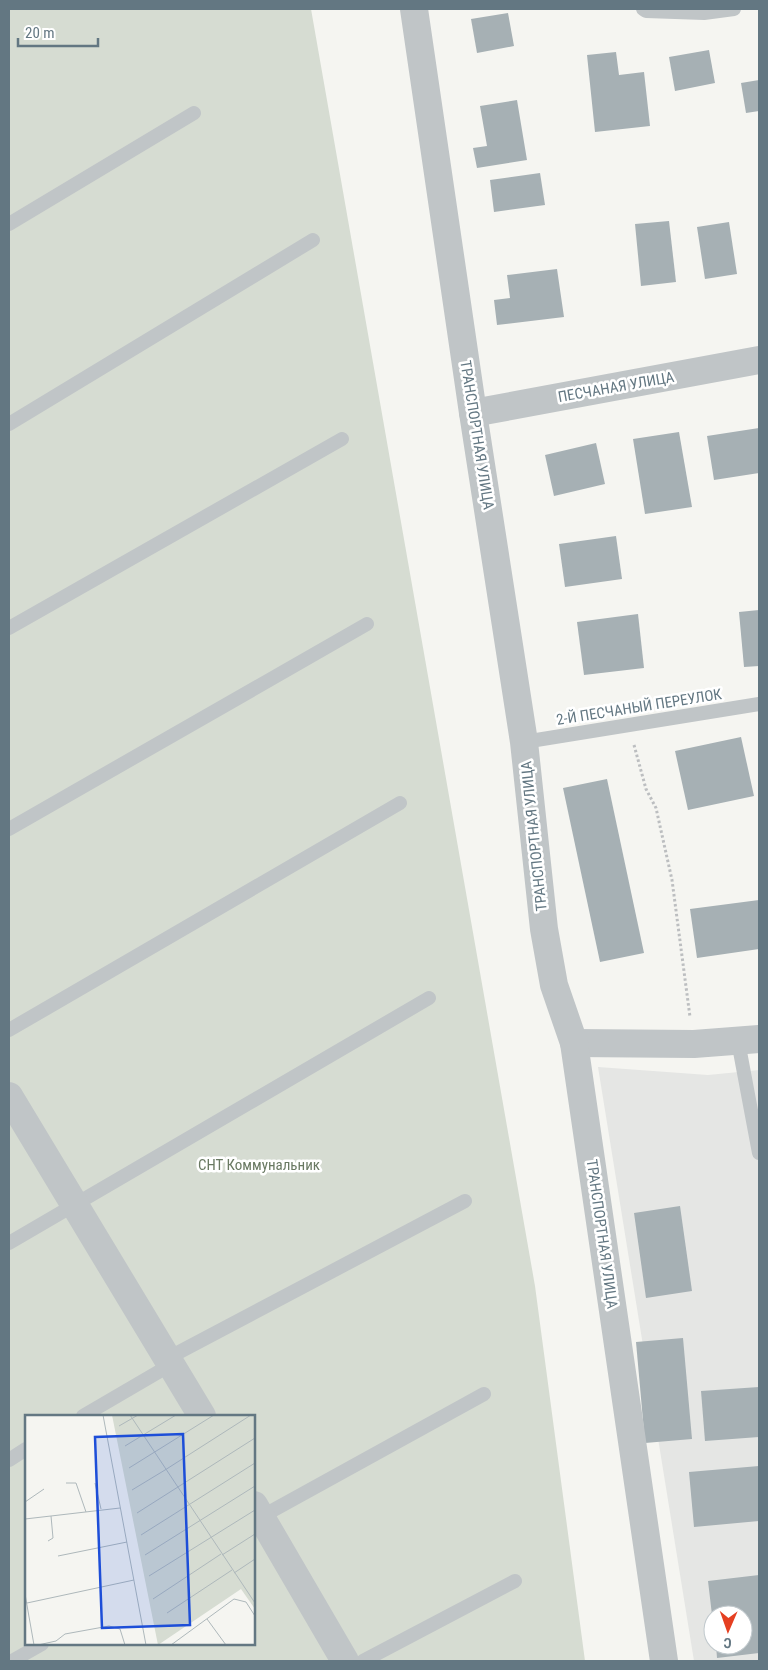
<svg xmlns="http://www.w3.org/2000/svg" width="768" height="1670" font-family="'Roboto Condensed',sans-serif">
	<rect width="100%" height="100%" fill="#f5f5f1"/>
	<path fill="#e5e6e4" fill-rule="evenodd" d="M598,1067L708,1075L759,1070V1661H694ZM713,1615H743V1645H713Z"/>
	<path fill="#d6dcd2" fill-rule="evenodd" d="M9,9H311L535,1286L585,1661H9ZM26,1416H254V1644H26Z"/>
	<g fill="#a6b0b4">
		<path d="M508,13L514,46L477,53L471,19Z"/>
		<path d="M709,50L715,83L675,91L669,57Z"/>
		<path d="M616,52L619,75L644,72L650,126L595,132L587,55Z"/>
		<path d="M759,80V111L746,113L741,83Z"/>
		<path d="M517,100L527,160L477,168L473,148L487,146L480,106Z"/>
		<path d="M540,173L545,205L494,212L490,180Z"/>
		<path d="M669,221L676,282L641,286L635,224Z"/>
		<path d="M729,222L737,274L705,279L697,227Z"/>
		<path d="M557,269L564,317L497,325L494,300L510,298L507,275Z"/>
		<path d="M759,428V473L714,480L707,436Z"/>
		<path d="M679,432L692,507L645,514L633,439Z"/>
		<path d="M596,443L605,484L554,496L545,455Z"/>
		<path d="M616,536L622,579L565,587L559,544Z"/>
		<path d="M759,610V666L744,667L739,612Z"/>
		<path d="M638,614L644,668L584,675L577,622Z"/>
		<path d="M741,737L754,796L688,810L675,751Z"/>
		<path d="M607,779L644,953L600,962L563,788Z"/>
		<path d="M759,900V949L697,958L690,909Z"/>
		<path d="M680,1206L692,1291L646,1298L634,1213Z"/>
		<path d="M683,1338L692,1439L645,1443L636,1342Z"/>
		<path d="M759,1387V1437L705,1441L701,1391Z"/>
		<path d="M759,1466V1521L694,1527L689,1472Z"/>
		<path d="M759,1575V1653L717,1658L716,1645H743V1615H712L708,1581Z"/>
	</g>
	<g fill="none" stroke-linecap="round" stroke-linejoin="round">
		<path stroke="#bcbec0" stroke-width="3" stroke-dasharray="2.5 2.5" stroke-linecap="butt" d="M634,745L646,789L656,808L672,880L690,1017"/>
		<g stroke="#c0c5c7" stroke-width="14">
			<path d="M643,9L646,11L704,13L734,9"/>
			<path d="M9,224L194,113"/>
			<path d="M9,424L313,240"/>
			<path d="M9,628L342,439"/>
			<path d="M524,742L759,704"/>
			<path d="M9,829L367,624"/>
			<path d="M9,1030L400,803"/>
			<path d="M738,1041L759,1153"/>
			<path d="M9,1243L429,998"/>
			<path d="M168,1358L465,1201"/>
			<path d="M83,1416L172,1364"/>
			<path d="M9,1460L26,1449"/>
			<path d="M257,1519L484,1394"/>
			<path d="M12,1661L42,1644"/>
			<path d="M363,1661L515,1581"/>
		</g>
		<g stroke="#c0c5c7" stroke-width="28">
			<path d="M473,413L759,360"/>
			<path d="M574,1043L694,1044L759,1039"/>
			<path d="M9,1096L202,1416"/>
			<path d="M254,1505L345,1661"/>
		</g>
		<path stroke="#c0c5c7" stroke-width="28" d="M414,9L473,413L524,742L544,929L554,985L574,1043L664,1661"/>
	</g>
	<g text-anchor="middle" dominant-baseline="central" stroke-width="5" stroke-linejoin="round" paint-order="stroke">
		<g font-size="15" fill="#637782" stroke="#fff">
			<text transform="translate(616 387) rotate(-10)">ПЕСЧАНАЯ УЛИЦА</text>
			<text transform="translate(477 435) rotate(81)">ТРАНСПОРТНАЯ УЛИЦА</text>
			<text transform="translate(639 707) rotate(-9)">2-Й ПЕСЧАНЫЙ ПЕРЕУЛОК</text>
			<text transform="translate(534 836) rotate(-96)">ТРАНСПОРТНАЯ УЛИЦА</text>
			<text transform="translate(602 1234) rotate(82)">ТРАНСПОРТНАЯ УЛИЦА</text>
		</g>
		<g font-size="15" fill="#697962" stroke="#fff">
			<text x="259" y="1165">СНТ Коммунальник</text>
		</g>
	</g>
	<g transform="translate(25 1415)">
		<rect width="230" height="230" fill="#f5f5f1"/>
		<path d="M87,0H230V194L216,174L133,230Z" fill="#d6dcd2"/>
		<path fill="none" stroke="#aeb8bb" stroke-width="1" d="M78,0L121,230M105,0L230,188M94,11L113,0M100,31L151,0M104,53L189,0M140,55L226,0M41,68H51L61,97M70,68L76,94M107,75L140,55M0,87L19,74M112,98L230,23M0,104L95,93M116,120L230,48M23,126L28,123L26,101M120,140L230,71M197,140L230,119M33,141L102,127M209,158L230,144M124,161L230,95M0,179L9,230M128,184L196,139M2,188L109,165M142,198L207,155M182,204L201,230M13,230L31,226L40,219L84,211L95,214L100,230M146,230L209,184L221,187L230,201"/>
		<path fill="#1d4ed8" fill-opacity="0.15" stroke="#1d4ed8" stroke-width="2.5" d="M158,19L165,210L77,213L70,22Z"/>
		<rect width="230" height="230" fill="none" stroke="#637782" stroke-width="2.5"/>
	</g>
	<rect width="768" height="1670" fill="none" stroke="#637782" stroke-width="20"/>
	<g transform="translate(728 1630) rotate(182)"><circle r="24" fill="#ffffff" stroke="#c1c9cd"/>
	<path d="M0-4L9 19L0 12L-9 19Z" fill="#e53f21"/>
	<text y="-8" font-size="14" font-weight="bold" text-anchor="middle" fill="#637782">С</text>
	</g>
	<path d="M18 38v8h80v-8" fill="none" stroke="#637782" stroke-width="2.5"/>
	<text x="25" y="38" font-size="15" fill="#637782" stroke="#ffffff" stroke-width="4" paint-order="stroke">20 m</text>
</svg>
